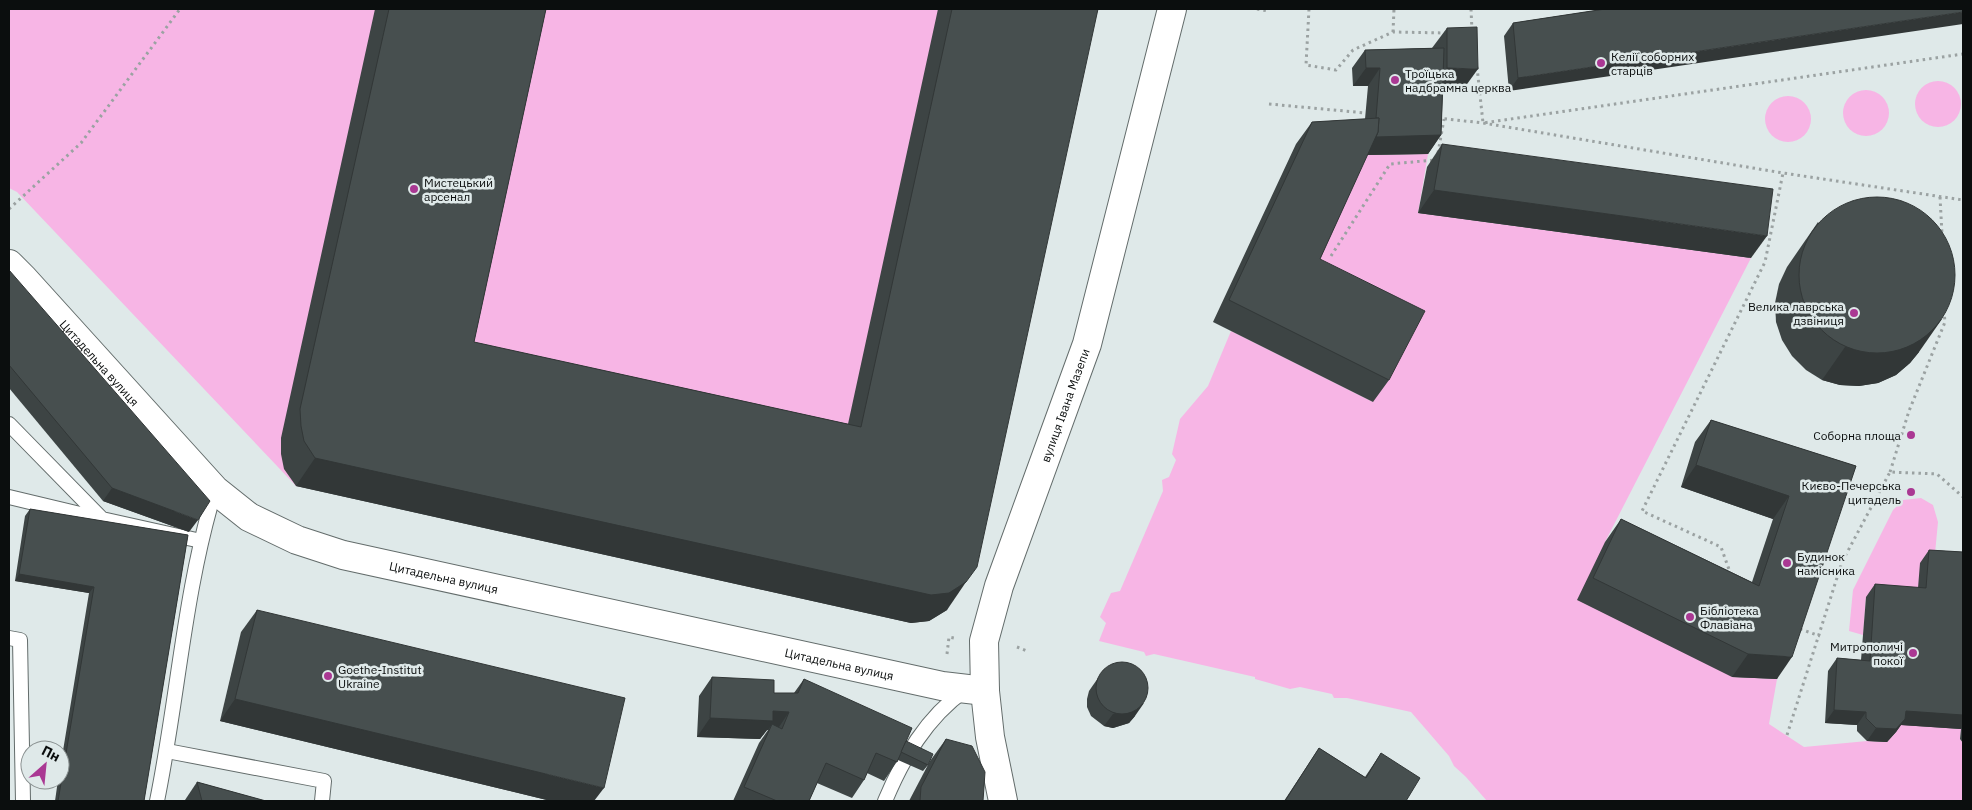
<svg xmlns="http://www.w3.org/2000/svg" width="1972" height="810" font-family="'IBM Plex Sans',sans-serif">
	<rect width="100%" height="100%" fill="#dfe9e9"/>
	<g fill="#f7b5e5">
		<path d="M9,9H1085L957,595L296,486L17,192L9,188Z"/>
		<circle cx="1938" cy="104" r="23"/>
		<circle cx="1866" cy="113" r="23"/>
		<circle cx="1788" cy="119" r="23"/>
		<path d="M1428,154L1418,213L1751,258L1605,542L1732,677L1777,679L1769,724L1804,747L1867,741L1887,742L1896,732L1897,724L1961,729L1960,739L1963,743V801H1487L1466,777L1454,766L1449,756L1411,712L1347,698H1334L1332,694L1300,687L1290,689L1255,679V677L1154,654L1146,656L1144,652L1099,641L1106,623L1100,617L1111,593L1120,591L1163,491L1162,480L1169,477L1176,460L1172,454L1180,419L1208,386L1231,331L1373,402L1305,282L1362,155Z"/>
		<path d="M1921,498L1933,505L1938,522L1934,564L1917,601L1866,597L1863,635L1849,631L1853,590L1893,510L1903,500Z"/>
	</g>
	<g fill="none" stroke-linecap="round" stroke-linejoin="round">
		<g stroke="#636c6b" stroke-width="16">
			<g id="lane">
				<path d="M9,424L102,519L201,541"/>
				<path d="M9,497L101,519"/>
				<path d="M9,638L20,640L23,801"/>
				<path d="M167,751L324,781L322,801"/>
				<path d="M157,801C178,698 184,592 215,490"/>
				<path d="M885,801C903,758 926,718 965,690"/>
			</g>
		</g>
		<g stroke="#636c6b" stroke-width="30">
			<g id="street">
				<path id="s1" d="M9,264L23,278L215,490L249,517L297,540L343,555L942,686L985,691"/>
			</g>
		</g>
		<g stroke="#636c6b" stroke-width="30">
			<g id="secondary">
				<path id="s2" d="M1003,801L990,737L985,691L984,641L999,586L1087,344L1172,9"/>
			</g>
		</g>
		<g stroke="#9ba2a2" stroke-width="3" stroke-dasharray="2.5 4" stroke-linecap="butt">
			<path d="M1257,9L1268,11"/>
			<path d="M1309,9L1306,65L1336,70L1353,50L1393,32L1446,33"/>
			<path d="M1471,9L1472,31"/>
			<path d="M1393,32L1394,9"/>
			<path d="M1477,67L1483,123L1963,54"/>
			<path d="M1269,104L1366,113"/>
			<path d="M1438,118L1483,123L1783,173L1963,200"/>
			<path d="M1438,153L1444,119"/>
			<path d="M1940,197L1942,234"/>
			<path d="M9,209L81,143L180,9"/>
			<path d="M1331,256L1390,164L1435,160"/>
			<path d="M1890,472L1909,411L1945,322L1944,312"/>
			<path d="M1731,575L1721,547L1642,511L1765,262L1783,173"/>
			<path d="M1800,629L1820,636"/>
			<path d="M1017,647L1027,651"/>
			<path d="M947,654L949,637L954,638"/>
			<path d="M1787,735L1842,562L1890,472L1937,474L1963,497"/>
		</g>
		<use href="#lane" stroke="#fff" stroke-width="14"/>
		<use href="#street" stroke="#fff" stroke-width="28"/>
		<use href="#secondary" stroke="#fff" stroke-width="28"/>
	</g>
	<g fill="#3d4444">
		<path d="M375,9H546L474,342L848,424L938,9H1098L947,610L929,621L911,623L296,486L284,469L281,454V438Z"/>
		<path d="M1605,9L1509,91L1504,36L1513,23Z"/>
		<path d="M1447,28L1462,91H1443L1441,135L1428,154L1367,155L1320,259L1389,380L1373,402L1213,322L1296,144L1312,122L1365,119L1368,86H1353L1352,68L1365,50L1432,48Z"/>
		<path d="M1442,144L1751,258L1418,213L1427,167Z"/>
		<path d="M1818,222L1919,352L1910,363L1896,375L1878,383L1859,386L1840,385L1822,380L1806,370L1792,356L1782,340L1776,322L1775,303L1779,284L1787,267Z"/>
		<path d="M9,270L189,532L103,501L9,388Z"/>
		<path d="M1711,420L1856,466L1777,679L1732,677L1577,600L1605,542L1621,519L1752,582L1773,519L1681,487L1695,442Z"/>
		<path d="M30,509L188,535L144,801H55L58,780H60V769L89,593L15,581L25,516Z"/>
		<path d="M1929,550L1963,552V743L1960,739L1961,729L1901,725L1896,732L1887,742L1867,741L1857,731V725L1825,723L1828,671L1837,658L1861,660L1866,597L1875,584L1918,588L1920,563Z"/>
		<path d="M257,610L594,801H551L220,721L241,632Z"/>
		<path d="M712,677L774,693H794L804,679L906,741L928,765L923,771L898,760L884,781L867,773L864,780L852,798L817,783L809,801H733L759,743L768,730H767L760,739L697,737L699,696Z"/>
		<path d="M1098,678L1135,716L1129,723L1113,728L1104,726L1091,716L1087,707V699L1089,691Z"/>
		<path d="M946,739L983,801H909L930,761Z"/>
		<path d="M1319,748L1365,777L1381,753L1406,801H1284Z"/>
		<path d="M197,782L266,801H185V800Z"/>
	</g>
	<g fill="#323737">
		<path d="M1963,12V24L1509,91L1518,78Z"/>
		<path d="M1366,68H1380L1368,86H1353Z"/>
		<path d="M1447,68L1478,69L1462,91L1431,90Z"/>
		<path d="M1441,135L1428,154L1362,155L1375,137Z"/>
		<path d="M1434,190L1767,236L1751,258L1418,213Z"/>
		<path d="M1942,319L1919,352L1910,363L1896,375L1878,383L1859,386L1840,385L1822,380L1845,347Z"/>
		<path d="M315,458L966,582L947,610L929,621L911,623L296,486Z"/>
		<path d="M1696,465L1789,496L1773,519L1681,487Z"/>
		<path d="M112,488L198,520L189,532L103,501Z"/>
		<path d="M19,574L94,587L89,593L15,581Z"/>
		<path d="M1748,654L1792,657L1777,679L1732,677Z"/>
		<path d="M235,699L604,788L594,801H551L220,721Z"/>
		<path d="M1144,703L1135,716L1129,723L1113,728L1104,726L1113,714Z"/>
		<path d="M1834,710L1866,712L1857,725L1825,723Z"/>
		<path d="M773,711L789,712L777,730L772,724L768,730H767L760,739L697,737L710,718Z"/>
		<path d="M1906,711L1963,715V726L1961,729L1901,725L1896,732L1887,742L1867,741L1876,728Z"/>
	</g>
	<g fill="#474f4f" stroke="#323737">
		<path d="M389,9H546L474,342L861,427L952,9H1098L977,567L966,582L949,593L931,595L315,458L304,441L301,426L300,409Z"/>
		<path d="M1605,9H1963V12L1518,78L1513,23Z"/>
		<path d="M1477,27L1478,69L1447,68V28Z"/>
		<path d="M1444,48L1441,135L1376,137L1378,132L1379,118H1376L1380,68H1366L1365,50Z"/>
		<path d="M1379,118L1378,132L1320,259L1425,311L1389,380L1229,300L1312,122Z"/>
		<path d="M1442,144L1773,189L1767,236L1434,190Z"/>
		<circle cx="1877" cy="275" r="78"/>
		<path d="M9,270L210,501L198,520L112,488L9,365Z"/>
		<path d="M1711,420L1856,466L1792,657L1748,654L1593,578L1621,519L1759,586L1789,496L1696,465Z"/>
		<path d="M30,509L188,535L144,801H58L94,587L19,574Z"/>
		<path d="M1929,550L1963,552V715L1906,711L1905,719L1896,729L1876,728L1866,718V712L1834,710L1837,658L1870,661L1875,584L1926,588Z"/>
		<path d="M257,610L625,698L604,788L235,699Z"/>
		<circle cx="1122" cy="688" r="26"/>
		<path d="M712,677L774,680V693H798L804,679L912,728L897,762L876,753L864,780L826,763L809,801H777L744,787L772,724L782,729L789,712L773,711V721L710,718Z"/>
		<path d="M946,739L972,746L985,772L983,801H920L921,787Z"/>
		<path d="M906,741L933,754L928,765L901,752Z"/>
		<path d="M1319,748L1366,778L1381,753L1420,778L1406,801H1285Z"/>
		<path d="M197,782L266,801H202Z"/>
	</g>
	<g fill="#aa3893" stroke="#dfe9e9" stroke-width="2">
		<circle cx="1601" cy="63" r="5"/>
		<circle cx="1395" cy="80" r="5"/>
		<circle cx="414" cy="189" r="5"/>
		<circle cx="1854" cy="313" r="5"/>
		<circle cx="1911" cy="435" r="5"/>
		<circle cx="1911" cy="492" r="5"/>
		<circle cx="1787" cy="563" r="5"/>
		<circle cx="1690" cy="617" r="5"/>
		<circle cx="1913" cy="653" r="5"/>
		<circle cx="328" cy="676" r="5"/>
	</g>
	<g text-anchor="middle" dominant-baseline="central" stroke-width="5" stroke-linejoin="round" paint-order="stroke">
		<g font-size="12" fill="#0b0e0e" stroke="#dfe9e9" text-anchor="start">
			<text x="1611" y="56">Келії соборних<tspan x="1611" dy="14">старців</tspan></text>
			<text x="1405" y="73">Троїцька<tspan x="1405" dy="14">надбрамна церква</tspan></text>
			<text x="424" y="182">Мистецький<tspan x="424" dy="14">арсенал</tspan></text>
			<text x="1844" y="306" text-anchor="end">Велика лаврська<tspan x="1844" dy="14">дзвіниця</tspan></text>
			<text x="1901" y="435" text-anchor="end">Соборна площа</text>
			<text x="1901" y="485" text-anchor="end">Києво-Печерська<tspan x="1901" dy="14">цитадель</tspan></text>
			<text x="1797" y="556">Будинок<tspan x="1797" dy="14">намісника</tspan></text>
			<text x="1700" y="610">Бібліотека<tspan x="1700" dy="14">Флавіана</tspan></text>
			<text x="1903" y="646" text-anchor="end">Митрополичі<tspan x="1903" dy="14">покої</tspan></text>
			<text x="338" y="669">Goethe-Institut<tspan x="338" dy="14">Ukraine</tspan></text>
		</g>
		<g font-size="12" fill="#0b0e0e" stroke="#dfe9e9">
			<text stroke="none"><textPath href="#s1" startOffset="134">Цитадельна вулиця</textPath></text>
			<text stroke="none"><textPath href="#s2" startOffset="411">вулиця Івана Мазепи</textPath></text>
			<text stroke="none"><textPath href="#s1" startOffset="554">Цитадельна вулиця</textPath></text>
			<text stroke="none"><textPath href="#s1" startOffset="959">Цитадельна вулиця</textPath></text>
		</g>
	</g>
	<rect width="1972" height="810" fill="none" stroke="#0b0e0e" stroke-width="20"/>
	<g transform="translate(45 765) rotate(27)"><circle r="24" fill="#dfe9e9" stroke="#8a9191"/>
	<path d="M0-4L9 19L0 12L-9 19Z" fill="#aa3893"/>
	<text y="-8" font-size="14" font-weight="bold" text-anchor="middle" fill="#0b0e0e">Пн</text>
	</g>
</svg>
